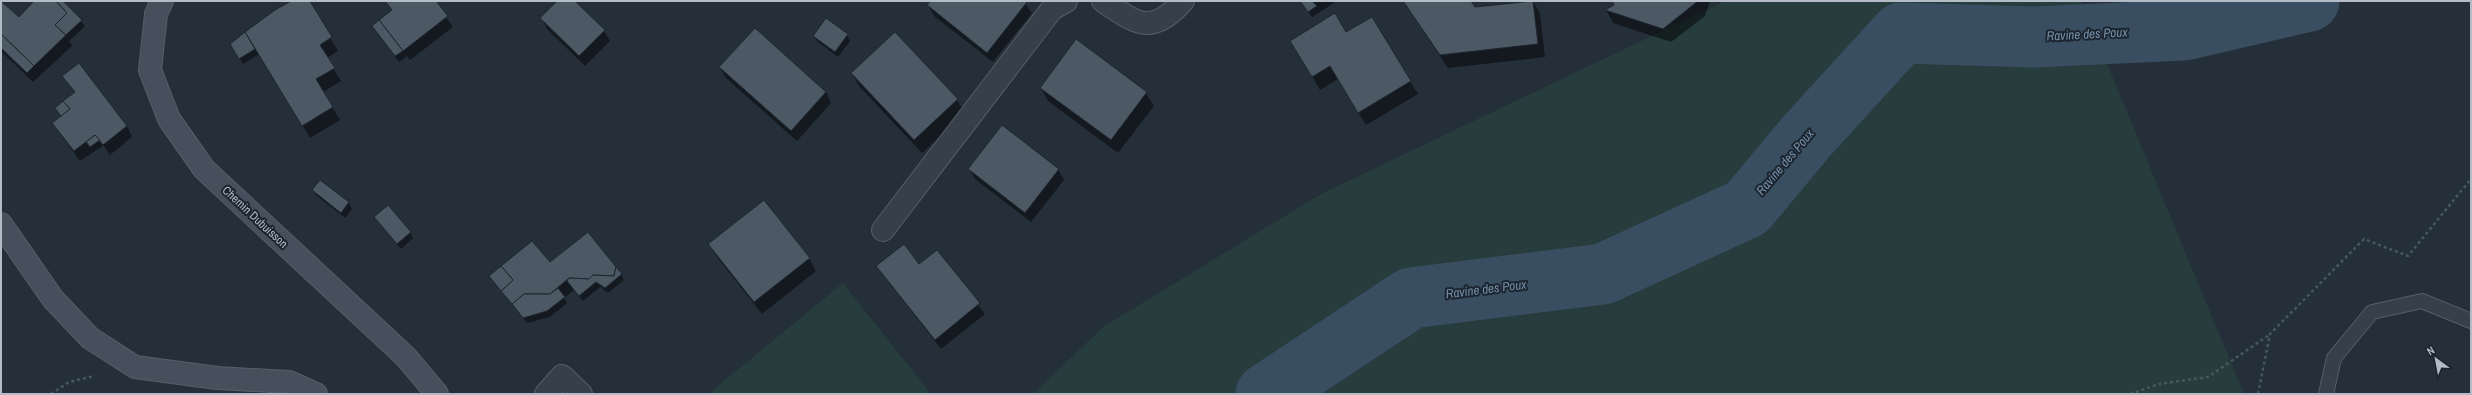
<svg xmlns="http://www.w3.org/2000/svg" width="2472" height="395" font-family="'Archivo Narrow',sans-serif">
	<rect width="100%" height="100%" fill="#242f3a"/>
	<g fill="#273c3c">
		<path d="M1725,1H2081L2244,394H1033L1103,327L1321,194Z"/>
		<path d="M843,283L931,394H708Z"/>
	</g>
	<g fill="#0007">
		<path d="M1,1L19,18L35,1H61L85,26L69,41L72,46L33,82L1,51Z"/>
		<path d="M293,1H308L338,51L327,58L341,81L323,92L340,120L310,138L259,54L243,64L231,45Z"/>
		<path d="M385,1H434L453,27L410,60L407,56L399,62L373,26L392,11Z"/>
		<path d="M559,1H573L604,31L610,41L585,66L547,29L542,19Z"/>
		<path d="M931,1H1023L1032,13L993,62L934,16L928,5Z"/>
		<path d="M1300,1H1337L1312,17Z"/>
		<path d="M1404,1H1469L1474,8L1533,1L1540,14L1545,57L1448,68Z"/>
		<path d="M1612,1H1710L1705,16L1671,42L1613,23L1606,10L1615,5Z"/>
		<path d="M1346,33L1410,81L1418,94L1366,125L1338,79L1320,90L1299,54Z"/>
		<path d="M847,35L850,41L838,57L817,41L814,36Z"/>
		<path d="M720,68L826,92L831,103L797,141L726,78Z"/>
		<path d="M852,73L957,100L965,113L922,153L859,86Z"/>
		<path d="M64,76L127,126L132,137L110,155L98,137L103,146L80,161L60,133L62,117L75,93Z"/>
		<path d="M1041,88L1146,93L1154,106L1118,153L1048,101Z"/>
		<path d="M969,169H1058L1064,180L1031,222L975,179Z"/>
		<path d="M320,182L349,203L352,209L345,218L317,196L313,190Z"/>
		<path d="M375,217L410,233L413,238L401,249Z"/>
		<path d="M709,244L809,258L816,271L762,314L717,257Z"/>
		<path d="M937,251L985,314L941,349L877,267L919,265Z"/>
		<path d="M550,264L621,274L624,280L608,293L600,287L583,301L574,290L564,298L567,303L550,317L527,323L490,276Z"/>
	</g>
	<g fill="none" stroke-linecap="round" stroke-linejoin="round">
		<path stroke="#3a4e62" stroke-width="61" d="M1266,394L1411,298L1603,274L1747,208L1806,137L1901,33L2034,37L2184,30L2309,1"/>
	</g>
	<g fill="#4d5865" stroke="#1e2731">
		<path d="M1,1L19,17L34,1H56L67,13L55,25L66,35L34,66L1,34Z"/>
		<path d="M56,1H63L82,20L66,35L55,25L67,13Z"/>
		<path d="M291,1H310L332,37L320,45L335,68L316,79L333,107L302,126L245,32L275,10Z"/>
		<path d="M385,1H436L448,16L403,51L379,20L392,10Z"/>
		<path d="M557,1H575L605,30L579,56L540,18Z"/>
		<path d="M930,1H1025L1027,2L987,53L927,5Z"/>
		<path d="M1300,1H1312L1317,6L1308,12Z"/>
		<path d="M1403,1H1471L1475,7L1533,1L1538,44L1440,55Z"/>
		<path d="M1612,1H1698L1663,29L1605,10L1614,5Z"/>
		<path d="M1335,13L1346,32L1372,17L1411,81L1358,113L1330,66L1312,77L1290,41Z"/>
		<path d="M826,18L848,34L835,52L813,36Z"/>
		<path d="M379,20L403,51L395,56L372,26Z"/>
		<path d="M755,28L826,92L791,131L719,67Z"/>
		<path d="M245,32L255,49L239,59L230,44Z"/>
		<path d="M895,32L958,99L914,140L851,73Z"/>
		<path d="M1,34L34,66L27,73L1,48Z"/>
		<path d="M1076,39L1147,92L1111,140L1040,88Z"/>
		<path d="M79,63L127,126L103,145L95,135L74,151L52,123L70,109L63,101L75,92L62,76Z"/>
		<path d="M63,101L70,109L61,116L55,108Z"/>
		<path d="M1002,125L1059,169L1025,213L968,169Z"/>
		<path d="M95,135L100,140L90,147L86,142Z"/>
		<path d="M320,180L349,202L341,213L312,190Z"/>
		<path d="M764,200L810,258L754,302L708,244Z"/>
		<path d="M388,205L411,232L397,244L374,217Z"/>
		<path d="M588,232L616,267L614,276L593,275L589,279L569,278L550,294H524L512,304L501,291L513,280L501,266L532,241L550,262Z"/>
		<path d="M904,244L919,264L937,250L980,303L935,340L876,266Z"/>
		<path d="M501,266L513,280L501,291L489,276Z"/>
		<path d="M616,267L622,274L605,288L596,282L579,296L567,281L569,278L589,279L593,275L614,276Z"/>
		<path d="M558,288L565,297L547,311L523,318L512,304L524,294H550Z"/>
	</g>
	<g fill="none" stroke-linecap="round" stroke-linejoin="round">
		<g stroke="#555e68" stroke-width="16">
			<path id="lane" d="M2326,394L2334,358L2372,312L2422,301L2471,321"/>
		</g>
		<g stroke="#555e68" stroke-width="24">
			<g id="street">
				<path d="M1103,1C1136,23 1151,37 1183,1"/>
				<path d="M883,230L1052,9L1066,1"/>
				<path d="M546,394L562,376L581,394"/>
			</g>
		</g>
		<g stroke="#555e68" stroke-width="24">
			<g id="secondary">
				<path d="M162,1L156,14L150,70L169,119L204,169L406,357L437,394"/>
				<path d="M1,224L53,299L90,338L135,367L217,378L289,382L316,394"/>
			</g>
		</g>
		<g stroke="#45595a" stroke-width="2.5" stroke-dasharray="3 3" stroke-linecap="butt">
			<path d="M51,394L69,382L94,376"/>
			<path d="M2130,394L2159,384L2208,377L2269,335"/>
			<path d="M2258,394L2270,334L2364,239L2408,256L2471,179"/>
		</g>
		<use href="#lane" stroke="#37404a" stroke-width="14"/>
		<use href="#street" stroke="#37404a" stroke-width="22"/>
		<use href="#secondary" stroke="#46505d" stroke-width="22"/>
	</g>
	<g text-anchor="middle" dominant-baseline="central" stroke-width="4" stroke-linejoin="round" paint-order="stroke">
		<g font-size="12" fill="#b3bbc6" stroke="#1c252f">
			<text transform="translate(255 217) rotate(43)">Chemin Dubuisson</text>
		</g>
		<g font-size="13" font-style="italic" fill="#748ea8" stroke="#1c252f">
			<text transform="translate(2087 34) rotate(-3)">Ravine des Poux</text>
			<text transform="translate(1785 162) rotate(-50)">Ravine des Poux</text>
			<text transform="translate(1486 289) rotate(-7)">Ravine des Poux</text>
		</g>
	</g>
	<rect width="2472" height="395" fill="none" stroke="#b3bbc6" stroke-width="4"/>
	<g transform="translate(2436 359) rotate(328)" stroke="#1c252f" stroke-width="3" paint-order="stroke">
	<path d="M0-3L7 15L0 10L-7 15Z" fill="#b3bbc6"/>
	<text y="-6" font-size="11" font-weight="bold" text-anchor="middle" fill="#b3bbc6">N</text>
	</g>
</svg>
